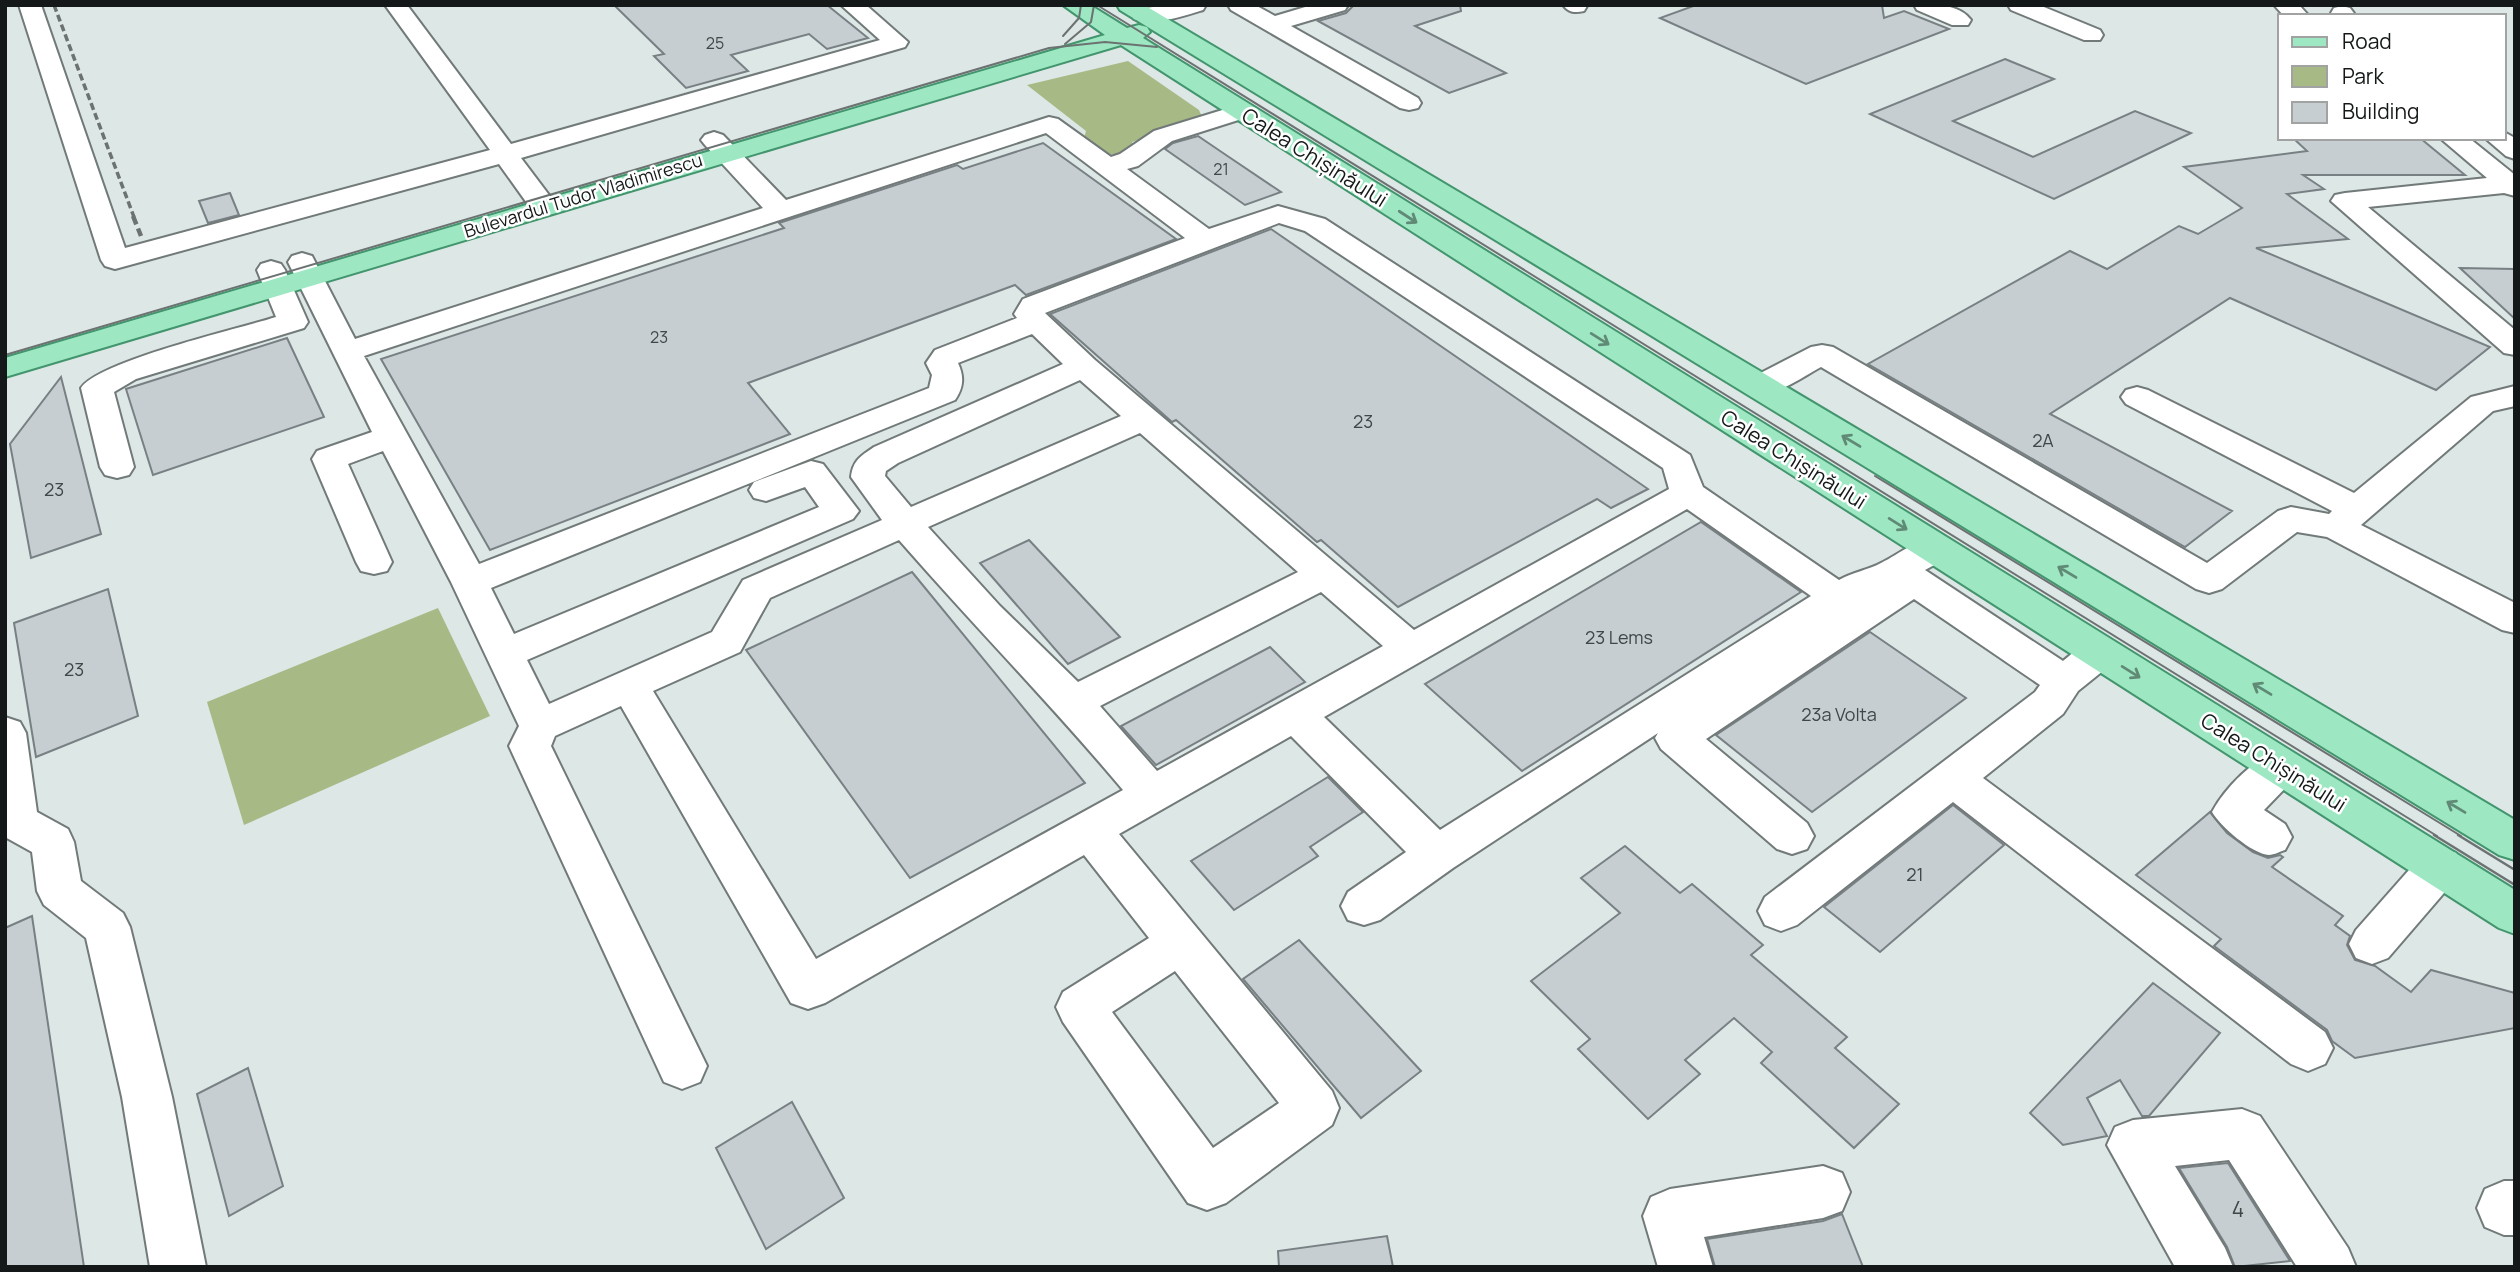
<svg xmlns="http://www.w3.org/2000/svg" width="2520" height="1272" font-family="Manrope,sans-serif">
	<rect width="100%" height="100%" fill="#dde7e6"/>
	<g fill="#a7ba86">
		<path d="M1128,61L1199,110L1203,119L1132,142L1135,149C1111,159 1103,154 1084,138L1086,131L1027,85Z"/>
		<path d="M438,608L490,716L244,825L207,702Z"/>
	</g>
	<g fill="#c6ced2" stroke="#798084" stroke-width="2">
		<path d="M614,5H827L868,38L827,49L809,34L731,55L748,71L686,88L654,56L664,54Z"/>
		<path d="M1354,5H1460L1461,11L1415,26L1506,73L1449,93L1318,21L1346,13Z"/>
		<path d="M1696,5H1882L1884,18L1904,11L1949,29L1806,84L1660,18Z"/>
		<path d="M2005,59L2054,79L1953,121L2033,157L2135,111L2191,133L2054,199L1870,114Z"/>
		<path d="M1198,136L1226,155L1281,192L1245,205L1165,149L1173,143Z"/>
		<path d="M2293,138H2420L2465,175H2303L2324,189L2287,194L2348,239L2256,248L2490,347L2436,390L2230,298L2050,414L2232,511L2185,547L1868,364L2070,251L2107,269L2179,226L2198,234L2242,208L2184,167L2307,151Z"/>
		<path d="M1043,143L1176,239L1026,295L1015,285L748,383L790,434L490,550L381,359L784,228L779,223L957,165L963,169Z"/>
		<path d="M230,193L239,215L208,223L199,201Z"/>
		<path d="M1271,229L1648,489L1611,508L1597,499L1398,607L1321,540L1317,542L1176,420L1172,422L1050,314Z"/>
		<path d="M2460,268L2515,269V319Z"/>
		<path d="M287,338L324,417L153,475L126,389Z"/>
		<path d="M61,377L101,534L31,558L10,444Z"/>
		<path d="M1701,522L1801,592L1522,771L1425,684Z"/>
		<path d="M1029,540L1120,637L1068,664L980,563Z"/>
		<path d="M912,572L1085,783L910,878L746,650Z"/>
		<path d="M108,589L138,716L36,757L14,623Z"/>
		<path d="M1870,632L1966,698L1812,812L1716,735Z"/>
		<path d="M1270,647L1305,682L1156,765L1121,726Z"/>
		<path d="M1328,777L1363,812L1310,847L1318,856L1234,910L1191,861Z"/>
		<path d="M1953,805L2004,845L1880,952L1824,907Z"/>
		<path d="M2210,812L2227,833L2253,852L2268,858L2280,855L2283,857L2272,867L2343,916L2335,925L2350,936L2347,945L2355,960L2375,966L2411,992L2431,970L2515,993V1028L2355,1058L2332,1041L2327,1030L2214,946L2221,939L2136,875Z"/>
		<path d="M1625,846L1680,893L1692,884L1763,945L1751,955L1847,1037L1835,1048L1899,1104L1854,1148L1761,1063L1772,1052L1734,1018L1685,1060L1700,1074L1648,1119L1578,1049L1590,1039L1531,981L1620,913L1581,878Z"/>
		<path d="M32,916L84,1267H5V928Z"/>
		<path d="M1299,940L1421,1071L1361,1118L1243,979Z"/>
		<path d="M2153,983L2220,1033L2149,1116H2142L2120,1080L2087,1098L2107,1136L2063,1145L2030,1113Z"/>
		<path d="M248,1068L283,1186L229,1216L197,1094Z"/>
		<path d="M792,1102L844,1198L766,1249L716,1148Z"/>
		<path d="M2228,1163L2290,1261L2235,1267L2227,1247L2179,1168Z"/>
		<path d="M1842,1214L1863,1267H1715L1707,1239L1823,1221Z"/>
		<path d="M1387,1236L1393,1267H1279L1278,1251Z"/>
	</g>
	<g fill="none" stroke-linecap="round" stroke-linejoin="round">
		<g stroke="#717979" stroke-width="4">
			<g id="minor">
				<path d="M19,5H41L125,248L490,150L385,5H407L511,144L880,40L841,5H866L908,42L905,47L521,158L558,207L554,213L544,215L534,213L499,164L115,269L105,266L101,260Z"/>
				<path d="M1172,5H1206L1203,10C1181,17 1158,25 1134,19L1131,14L1134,9Z"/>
				<path d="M1228,5H1255L1275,16L1312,5H1348L1345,10L1291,26L1418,98L1421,103L1418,108L1409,110L1400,108L1231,10Z"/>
				<path d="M1563,5H1586L1587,6L1584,11C1575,13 1569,13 1563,5Z"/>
				<path d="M1914,5C1933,5 1959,3 1971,20L1968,25H1952L1917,10Z"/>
				<path d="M2008,5H2039L2100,30L2103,35L2100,40H2084L2011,10Z"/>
				<path d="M2274,5H2299L2309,16H2284Z"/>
				<path d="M2342,6L2350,8L2356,16H2333L2331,13L2334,8Z"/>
				<path d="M1242,104L1251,106L1254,111L1251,116L1172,141L1138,166L1127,169L1209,229L1278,206L1325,219L1690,455L1703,487L1839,580C1853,572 1868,570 1881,563C1904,552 1923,532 1949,539L1954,548L1949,557L1925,570L2063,661C2080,647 2091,635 2114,642L2119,652L2114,662L2078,691L2063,714L1983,778L2325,1032L2333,1048L2325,1064L2308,1071L2291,1064L1953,802L1797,925L1781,931L1765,925L1758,911L1765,897L2035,692L2040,685L1914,599L1706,739L1807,823L1814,836L1807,849L1792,854L1777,849L1661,749L1655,738L1658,733L1453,868L1380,920L1364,925L1348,920L1341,906L1348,892L1406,852L1291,736L1119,834L1332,1091L1339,1108L1332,1125L1226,1203L1207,1210L1188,1203L1063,1022L1056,1007L1063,992L1149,938L1084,855L825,1003L808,1009L791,1003L621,706L555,736L551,746L707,1066L700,1082L682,1089L664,1082L509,746L519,726L451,582L383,451L348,464L392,562L387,571L374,574L361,571L356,562L312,459L317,451L372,432L288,262L292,256L302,253L312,256L355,339L763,208L705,145L701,140L705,135L714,132L723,135L786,200L1049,117L1058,119L1111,157L1120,154L1154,131ZM1046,133L1185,238L1023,299L1014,314L1017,318L935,350L926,363L932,375L929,388L479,564L364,356ZM1279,223L1305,231L1663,468L1669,489L1414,630L1095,360L1045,313ZM1032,334L1063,364L874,447C861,456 853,460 851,477L882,520L743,580L712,632L549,704L527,660L853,519L859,511L823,464L811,461L754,482L749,490L754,498L766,501L805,487L819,507L514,634L491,588L955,400C964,387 964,376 958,363ZM1080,380L1121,416L911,507L885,476L886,471L898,463ZM1140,433L1298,572L1078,682L1000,606L928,527ZM1687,509L1811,596L1440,830L1324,717ZM899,540C973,625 1051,704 1123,790L816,959L653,691L740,652L770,598ZM1321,592L1383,646L1157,771L1100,706ZM1175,971L1279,1103L1213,1148L1112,1012Z"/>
				<path d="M2504,132L2515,138V159L2506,156L2485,138H2504Z"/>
				<path d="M2440,138H2469L2515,175V196L2504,193L2368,207L2515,330V355L2504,353L2331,201L2335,195L2345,193L2487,178Z"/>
				<path d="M271,261L281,264L285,270L308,322L304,328L136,379L114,392L134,467L129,475L117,478L105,475L100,467L81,388C99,361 238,329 276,317L257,270L261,264Z"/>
				<path d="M1822,345L1833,347L2207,563L2278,511L2291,507L2329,514L2332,511L2126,404L2121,397L2126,390L2137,387L2148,390L2354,493L2471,397L2515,386V406L2493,411L2361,525L2515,603V633L2502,630L2327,537L2297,532L2222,589L2209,593L2196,589L1821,367C1800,378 1774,399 1749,393L1744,386L1749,379L1811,347Z"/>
				<path d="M5,717L20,722L26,733L37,812L68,829L74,842L81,881L123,913L130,927L172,1097L206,1267H150L122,1097L86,938L44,905L37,891L32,852L5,837Z"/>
				<path d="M2280,750L2295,754L2301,766L2295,778L2264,810L2285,824L2292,837L2285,850C2281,851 2274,855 2269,855C2252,854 2220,826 2212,812C2225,788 2254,758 2280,750Z"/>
				<path d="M2440,847L2456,853L2462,866L2456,879L2388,958L2372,964L2356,958L2349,944L2356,930L2424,853Z"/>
				<path d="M2242,1109L2260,1116L2348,1248L2356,1267H2297L2229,1160L2175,1166L2225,1248L2233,1267H2175L2107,1145L2115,1127L2133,1120Z"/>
				<path d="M1823,1166L1842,1173L1850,1192L1842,1211L1823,1218L1704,1237L1713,1267H1658L1643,1216L1651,1197L1670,1189Z"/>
				<path d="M2504,1181H2515V1235H2504L2485,1227L2477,1208L2485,1189Z"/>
			</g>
		</g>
		<g stroke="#42956d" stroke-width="4">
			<g id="major">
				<path d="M1063,5H1090L1127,28L1139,25L1147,27L1150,32L1143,38L2515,890V934L2499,928L1121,45L5,377V358L1105,35Z"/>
				<path d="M1117,5H1144L2515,820V860L2499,855L1120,10Z"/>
			</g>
		</g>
		<use href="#minor" fill="#fff" fill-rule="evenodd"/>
		<use href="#major" fill="#9de8c3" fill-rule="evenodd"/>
		<g stroke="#6c7271" stroke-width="2">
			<path d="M1097,5L2437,836"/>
			<path d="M1063,36L1079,18L1081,5"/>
			<path d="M1065,44L1091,22L1094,5"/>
			<path d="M5,355L1049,48L1105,42L1157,47"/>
			<path d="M1875,476L2461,836"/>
		</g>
		<g stroke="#6c7271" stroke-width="2.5">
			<path d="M2434,835L2515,885"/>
			<path d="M2458,835L2515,870"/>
		</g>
		<path stroke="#6c7271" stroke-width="3.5" stroke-dasharray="7 3.5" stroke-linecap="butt" d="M54,5L134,217"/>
		<path stroke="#6c7271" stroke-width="4.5" stroke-dasharray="9 4.5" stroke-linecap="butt" d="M133,216L141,236"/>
	</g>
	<defs><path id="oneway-shaft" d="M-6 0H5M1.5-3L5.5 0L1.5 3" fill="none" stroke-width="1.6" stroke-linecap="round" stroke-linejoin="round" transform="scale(1.75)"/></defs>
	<g stroke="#608a76">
		<use href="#oneway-shaft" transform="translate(1408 217) rotate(33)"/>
		<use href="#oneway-shaft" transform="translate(1600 339) rotate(32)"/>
		<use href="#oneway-shaft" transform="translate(1851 441) rotate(-149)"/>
		<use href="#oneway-shaft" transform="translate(1898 524) rotate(32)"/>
		<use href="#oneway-shaft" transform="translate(2067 572) rotate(-149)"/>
		<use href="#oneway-shaft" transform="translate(2131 672) rotate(32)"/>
		<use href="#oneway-shaft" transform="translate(2262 689) rotate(-149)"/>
		<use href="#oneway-shaft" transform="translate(2456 807) rotate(-149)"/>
	</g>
	<g text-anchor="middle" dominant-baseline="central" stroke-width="5" stroke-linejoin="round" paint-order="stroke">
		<g font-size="16" fill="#414646">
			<text x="715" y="43">25</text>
			<text x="1221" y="169">21</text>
			<text x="659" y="337">23</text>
		</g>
		<g font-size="18" fill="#151818" stroke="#fff">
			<text transform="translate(583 195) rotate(-17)">Bulevardul Tudor Vladimirescu</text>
		</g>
		<g font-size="18" fill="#414646">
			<text x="1363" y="421">23</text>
			<text x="2043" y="440">2A</text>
			<text x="54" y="489">23</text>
			<text x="1619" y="637">23 Lems</text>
			<text x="74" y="669">23</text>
			<text x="1839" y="714">23a Volta</text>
			<text x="1915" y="874">21</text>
		</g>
		<g font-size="21" fill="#151818" stroke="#fff">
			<text transform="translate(1315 157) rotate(32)">Calea Chișinăului</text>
			<text transform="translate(1794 459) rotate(32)">Calea Chișinăului</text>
			<text transform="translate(2274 762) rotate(32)">Calea Chișinăului</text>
		</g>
		<g font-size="21" fill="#414646">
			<text x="2238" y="1209">4</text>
		</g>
	</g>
	<rect width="2520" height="1272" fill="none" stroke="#151818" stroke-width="14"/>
	<rect x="2278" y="14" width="228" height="126" fill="#ffffff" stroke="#a1a3a3" stroke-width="2"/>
	<rect x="2292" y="37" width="35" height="10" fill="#9de8c3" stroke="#a1a3a3" stroke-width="2"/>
	<text x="2342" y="49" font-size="21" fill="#151818">Road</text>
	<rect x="2292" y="66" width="35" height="21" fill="#a7ba86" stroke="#a1a3a3" stroke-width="2"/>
	<text x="2342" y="84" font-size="21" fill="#151818">Park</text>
	<rect x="2292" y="102" width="35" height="21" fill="#c6ced2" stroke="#a1a3a3" stroke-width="2"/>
	<text x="2342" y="119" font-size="21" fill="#151818">Building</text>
</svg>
